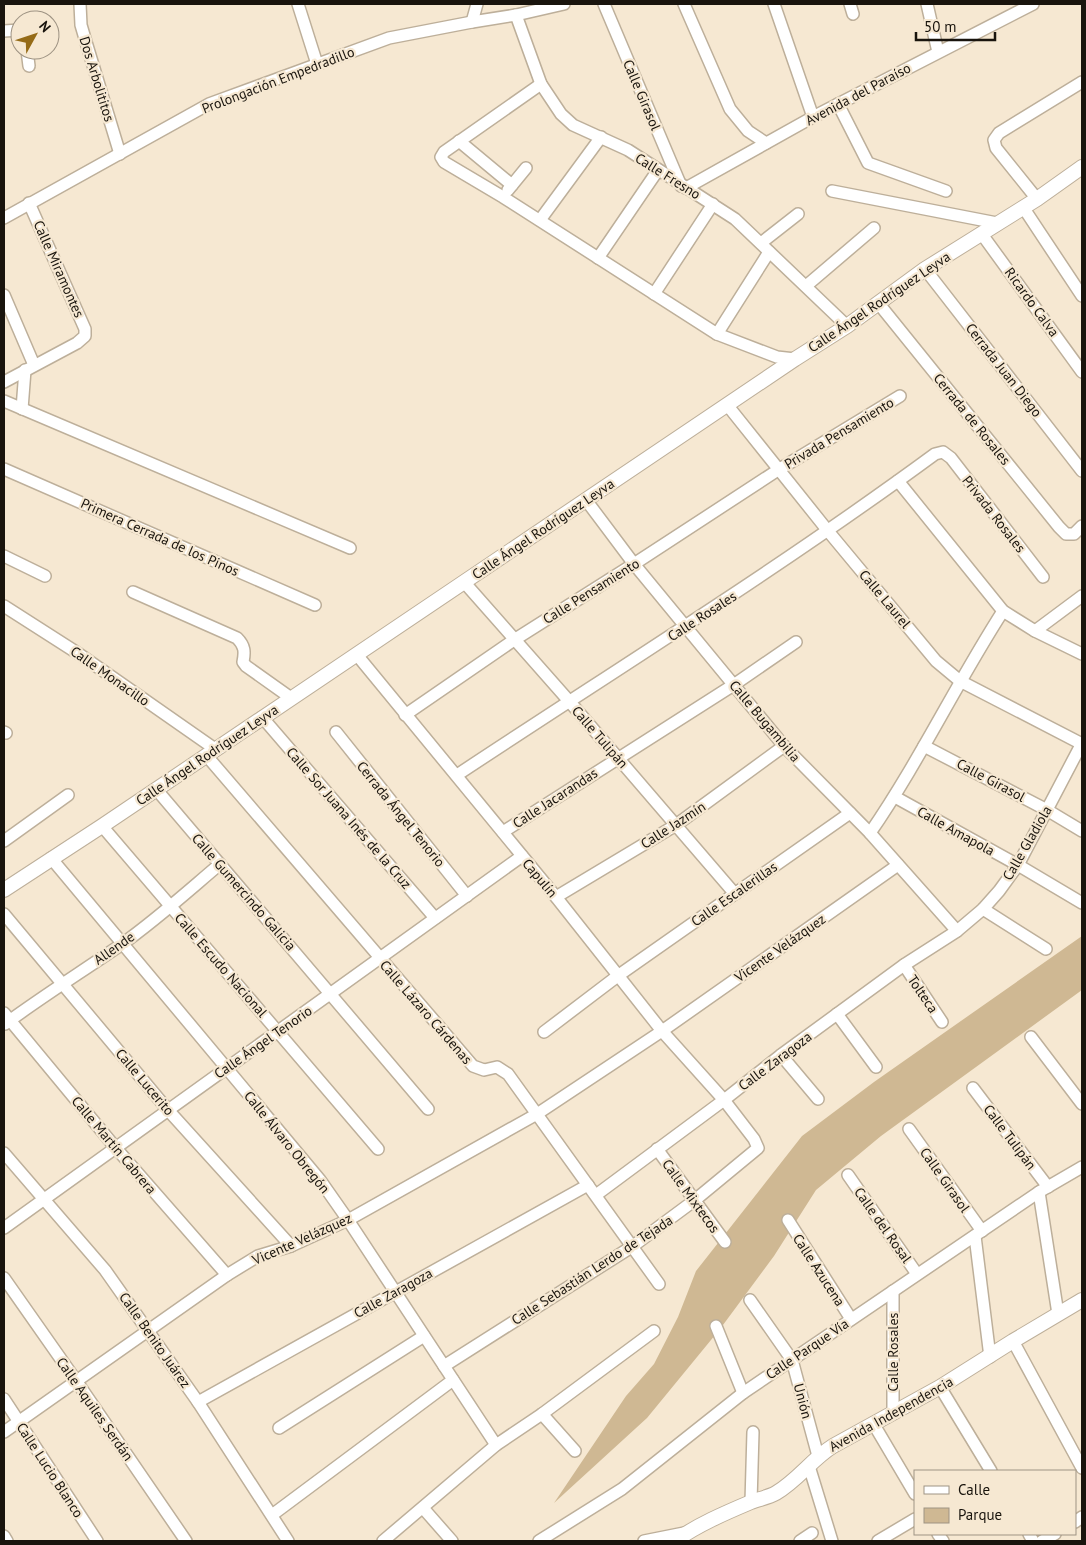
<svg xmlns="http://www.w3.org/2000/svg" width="1086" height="1545" font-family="'PT Sans',sans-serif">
	<rect width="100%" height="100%" fill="#f6e8d2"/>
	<path fill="#cfb893" d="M1082,936V990L881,1136L816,1190L774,1256L720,1329L647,1418L554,1503L626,1396L654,1364L678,1317L696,1271L802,1136L874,1082Z"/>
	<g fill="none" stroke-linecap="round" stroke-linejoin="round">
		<g stroke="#bdaf9a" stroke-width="14">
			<g id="minor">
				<path d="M80,4L81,25L86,42L120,154"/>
				<path d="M298,4L317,64"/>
				<path d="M604,4L681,186"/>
				<path d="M684,4L730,109L748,131L766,143"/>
				<path d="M774,4L813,117"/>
				<path d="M850,4L853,14"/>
				<path d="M927,4L938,52"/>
				<path d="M516,15L541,84L561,114L573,125L628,150L735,219L847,326"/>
				<path d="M472,22L477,4"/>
				<path d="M4,31L20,30"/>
				<path d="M27,50L29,66"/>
				<path d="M541,84L444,152L441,157L444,162L503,197L717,334L777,357L795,359"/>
				<path d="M838,104L868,163L946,191"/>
				<path d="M459,141L512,185"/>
				<path d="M686,188L813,117L1033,4"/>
				<path d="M508,190L526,168"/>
				<path d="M832,191L997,223"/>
				<path d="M1037,199L996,148L994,140L999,133L1082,82"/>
				<path d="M1023,207L1082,296"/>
				<path d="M4,218L209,104L389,38L472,22L516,15L564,4"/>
				<path d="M540,220L601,137"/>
				<path d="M981,233L1082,372"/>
				<path d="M761,243L798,214"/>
				<path d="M598,258L658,170"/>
				<path d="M925,269L1082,471"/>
				<path d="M806,286L874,228"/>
				<path d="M654,294L713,204"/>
				<path d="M4,295L34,365"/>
				<path d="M879,304L1059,527L1066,534H1074L1082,526"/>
				<path d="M717,334L769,252"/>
				<path d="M4,382L77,343L85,336V329L29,203"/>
				<path d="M4,401L350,548"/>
				<path d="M728,406L828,531L936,661L960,681L1082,744"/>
				<path d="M22,409L25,370"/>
				<path d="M4,469L315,605"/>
				<path d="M898,481L1003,611L1035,631L1082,654"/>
				<path d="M586,500L634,564L784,746L870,833L957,931"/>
				<path d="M4,556L45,576"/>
				<path d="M464,582L569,701L735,894"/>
				<path d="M133,592L237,638C245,646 245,652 243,662L246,666L291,698"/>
				<path d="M4,606L79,654L215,749"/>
				<path d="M1035,631L1082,596"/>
				<path d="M357,655L556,897L662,1031L724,1100L754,1139L758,1148L695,1200L633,1246L444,1366"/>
				<path d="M405,715L514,640L634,564L778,470L900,396"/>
				<path d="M262,717L435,918"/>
				<path d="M4,732L6,733"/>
				<path d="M336,732L467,896"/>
				<path d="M924,746L1047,810L1082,831"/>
				<path d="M206,755L473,1066L484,1070L497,1067L508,1074L659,1284"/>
				<path d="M457,775C617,669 780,568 935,454L943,452L951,458L1043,577"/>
				<path d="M156,789L428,1109"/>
				<path d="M895,797L1018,865L1082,903"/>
				<path d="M102,826L378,1149"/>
				<path d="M503,832L735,684L796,642"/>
				<path d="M870,833C919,762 956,684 1003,611"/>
				<path d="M4,841L68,795"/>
				<path d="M51,858L320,1180L348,1220L496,1445"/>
				<path d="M556,897L676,825L784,746"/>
				<path d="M983,909L1046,949"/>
				<path d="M4,914L168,1110L291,1246"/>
				<path d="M904,965L942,1022"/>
				<path d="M4,1013L115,1147L227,1275"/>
				<path d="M837,1014L876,1067"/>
				<path d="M5,1024C43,996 83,971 122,944C156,920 188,891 220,864"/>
				<path d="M544,1032L619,975L850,813"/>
				<path d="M1031,1037L1082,1104"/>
				<path d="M781,1055L818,1099"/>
				<path d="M973,1088L1048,1187"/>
				<path d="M909,1129L982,1231"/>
				<path d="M657,1149L725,1242"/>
				<path d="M4,1153L105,1270L198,1402L288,1541"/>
				<path d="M848,1175L917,1274"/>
				<path d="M1039,1192L1058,1314"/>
				<path d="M596,1195L724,1100L781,1055L904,965L957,931L983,909L999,891L1018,865L1082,743"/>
				<path d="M788,1220L851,1319"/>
				<path d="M4,1228L522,856"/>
				<path d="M975,1236L990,1357"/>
				<path d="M4,1278L77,1382L186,1541"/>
				<path d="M750,1300L792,1360L818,1456"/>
				<path d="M716,1326L743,1393"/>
				<path d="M1013,1341L1082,1468"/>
				<path d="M940,1387L991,1471"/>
				<path d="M4,1399L97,1541"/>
				<path d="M198,1402L588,1185"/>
				<path d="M893,1412V1291"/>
				<path d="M542,1414L575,1451"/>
				<path d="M873,1423L915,1494"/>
				<path d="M279,1428L424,1336"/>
				<path d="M4,1432L227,1275L258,1256L291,1246L348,1220L537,1114L662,1031L898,865"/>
				<path d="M809,1466L832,1541"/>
				<path d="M751,1502L753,1432"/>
				<path d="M423,1508L452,1541"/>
				<path d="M272,1515L453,1380"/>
				<path d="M1075,1522L1082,1517"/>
				<path d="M938,1534L943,1541"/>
				<path d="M1029,1534L1033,1541"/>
				<path d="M4,1536L7,1541"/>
				<path d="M383,1541L496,1445L542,1414L654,1331"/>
				<path d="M539,1541L622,1489L743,1393L1039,1192L1082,1167"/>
				<path d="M644,1541L684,1533"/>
				<path d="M800,1541L812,1533"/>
				<path d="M878,1541L915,1519"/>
				<path d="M1042,1541L1055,1534"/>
			</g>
		</g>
		<g stroke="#bdaf9a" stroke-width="16">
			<g id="tertiary">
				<path d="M4,890L102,826L795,359L847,326L925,269L1037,199L1082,167"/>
				<path d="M675,1541C697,1525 725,1513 751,1502C759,1499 769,1497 776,1493C798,1480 812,1459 833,1446L940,1387L1013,1341L1082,1300"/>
			</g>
		</g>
		<use href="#minor" stroke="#fff" stroke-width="11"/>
		<use href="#tertiary" stroke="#fff" stroke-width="14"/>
	</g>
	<g text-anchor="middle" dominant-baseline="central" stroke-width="4.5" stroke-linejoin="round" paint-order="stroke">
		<g font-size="14" fill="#19140d" stroke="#f6e8d2">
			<text transform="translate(97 79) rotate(73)">Dos Arbolititos</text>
			<text transform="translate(278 80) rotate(-21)">Prolongación Empedradillo</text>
			<text transform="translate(858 94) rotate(-28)">Avenida del Paraíso</text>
			<text transform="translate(642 95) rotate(67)">Calle Girasol</text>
			<text transform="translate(668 176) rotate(32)">Calle Fresno</text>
			<text transform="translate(59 269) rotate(66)">Calle Miramontes</text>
			<text transform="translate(879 302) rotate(-34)">Calle Ángel Rodríguez Leyva</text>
			<text transform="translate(1032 302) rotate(54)">Ricardo Calva</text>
			<text transform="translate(1004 370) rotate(52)">Cerrada Juan Diego</text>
			<text transform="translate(972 419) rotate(51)">Cerrada de Rosales</text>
			<text transform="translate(839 433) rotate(-31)">Privada Pensamiento</text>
			<text transform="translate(994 514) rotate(52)">Privada Rosales</text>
			<text transform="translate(543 529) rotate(-34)">Calle Ángel Rodríguez Leyva</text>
			<text transform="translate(160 537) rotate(24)">Primera Cerrada de los Pinos</text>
			<text transform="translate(591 591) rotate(-32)">Calle Pensamiento</text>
			<text transform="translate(885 599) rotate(50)">Calle Laurel</text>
			<text transform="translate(702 616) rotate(-33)">Calle Rosales</text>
			<text transform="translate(110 676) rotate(35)">Calle Monacillo</text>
			<text transform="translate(765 721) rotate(50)">Calle Bugambilia</text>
			<text transform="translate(600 737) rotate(49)">Calle Tulipán</text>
			<text transform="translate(207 755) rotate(-34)">Calle Ángel Rodríguez Leyva</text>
			<text transform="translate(991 780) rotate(28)">Calle Girasol</text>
			<text transform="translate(555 798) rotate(-33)">Calle Jacarandas</text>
			<text transform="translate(401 814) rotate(51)">Cerrada Ángel Tenorio</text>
			<text transform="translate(349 818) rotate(49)">Calle Sor Juana Inés de la Cruz</text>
			<text transform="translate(673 825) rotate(-33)">Calle Jazmín</text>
			<text transform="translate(956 831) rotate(29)">Calle Amapola</text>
			<text transform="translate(1027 843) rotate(-60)">Calle Gladiola</text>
			<text transform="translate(540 878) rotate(50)">Capulín</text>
			<text transform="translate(244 892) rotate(49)">Calle Gumercindo Galicia</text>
			<text transform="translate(734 894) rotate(-35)">Calle Escalerillas</text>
			<text transform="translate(114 948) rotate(-35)">Allende</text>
			<text transform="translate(780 948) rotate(-35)">Vicente Velázquez</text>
			<text transform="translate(221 965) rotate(49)">Calle Escudo Nacional</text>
			<text transform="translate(923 994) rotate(56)">Tolteca</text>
			<text transform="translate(426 1012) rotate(49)">Calle Lázaro Cárdenas</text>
			<text transform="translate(263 1042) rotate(-35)">Calle Ángel Tenorio</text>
			<text transform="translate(775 1061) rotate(-37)">Calle Zaragoza</text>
			<text transform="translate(145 1082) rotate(50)">Calle Lucerito</text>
			<text transform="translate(1010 1137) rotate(53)">Calle Tulipán</text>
			<text transform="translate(287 1142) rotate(51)">Calle Álvaro Obregón</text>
			<text transform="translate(114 1145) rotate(50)">Calle Martín Cabrera</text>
			<text transform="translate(945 1180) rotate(55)">Calle Girasol</text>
			<text transform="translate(691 1196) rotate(54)">Calle Mixtecos</text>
			<text transform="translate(883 1225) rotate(55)">Calle del Rosal</text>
			<text transform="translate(302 1239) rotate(-24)">Vicente Velázquez</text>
			<text transform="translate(592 1270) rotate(-33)">Calle Sebastián Lerdo de Tejada</text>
			<text transform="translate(819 1270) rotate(57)">Calle Azucena</text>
			<text transform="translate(393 1293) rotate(-29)">Calle Zaragoza</text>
			<text transform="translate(155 1340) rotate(55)">Calle Benito Juárez</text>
			<text transform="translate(807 1349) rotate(-34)">Calle Parque Vía</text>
			<text transform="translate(893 1352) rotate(-90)">Calle Rosales</text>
			<text transform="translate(803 1401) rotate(75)">Unión</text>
			<text transform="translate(95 1409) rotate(55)">Calle Aquiles Serdán</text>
			<text transform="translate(891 1414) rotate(-29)">Avenida Independencia</text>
			<text transform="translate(50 1470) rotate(57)">Calle Lucio Blanco</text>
		</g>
	</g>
	<rect width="1086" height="1545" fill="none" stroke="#19140d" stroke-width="10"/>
	<rect x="914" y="1470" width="162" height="65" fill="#f6e8d2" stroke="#9e9383"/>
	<rect x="924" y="1486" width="25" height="8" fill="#ffffff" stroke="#9e9383"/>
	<text x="958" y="1495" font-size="15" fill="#19140d">Calle</text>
	<rect x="924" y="1508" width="25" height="15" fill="#cfb893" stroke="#9e9383"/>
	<text x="958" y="1520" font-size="15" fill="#19140d">Parque</text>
	<g transform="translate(35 35) rotate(50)"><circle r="24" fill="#f6e8d2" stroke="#9e9383"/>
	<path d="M0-4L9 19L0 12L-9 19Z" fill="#956b17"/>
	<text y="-8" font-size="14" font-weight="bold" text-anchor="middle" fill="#19140d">N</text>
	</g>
	<path d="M916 32v8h79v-8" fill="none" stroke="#19140d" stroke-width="2.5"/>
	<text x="924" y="32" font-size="15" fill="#19140d" stroke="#f6e8d2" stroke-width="4" paint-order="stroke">50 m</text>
</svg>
